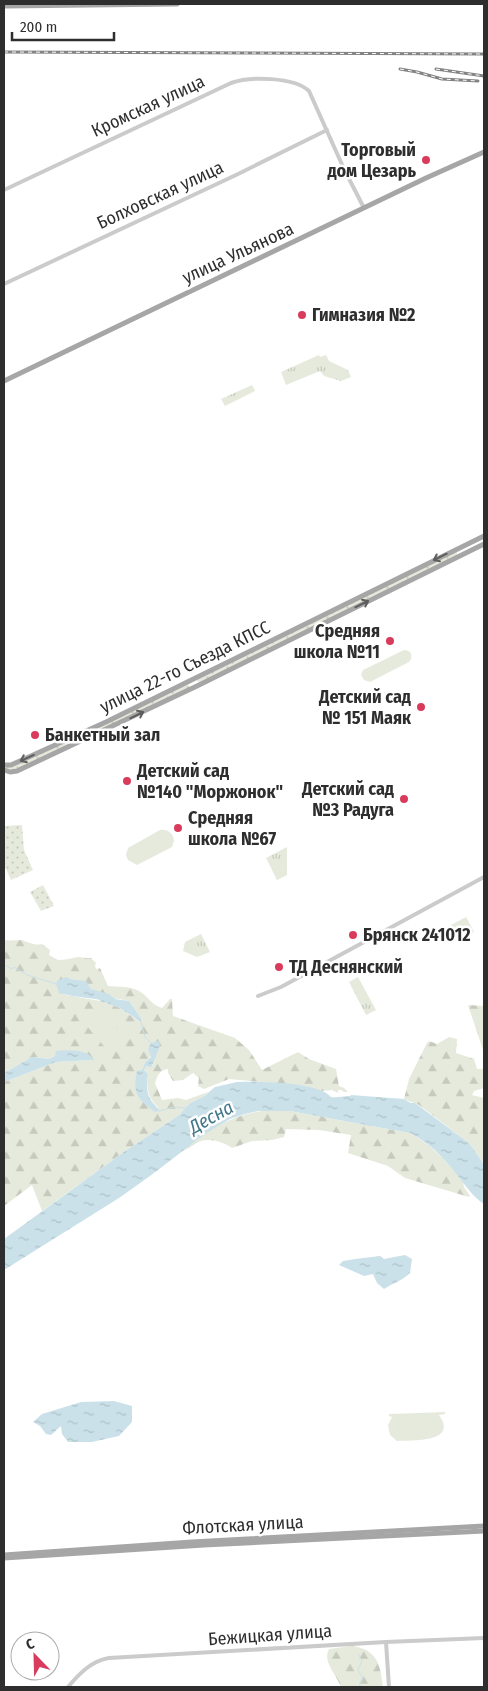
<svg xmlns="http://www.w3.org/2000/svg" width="488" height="1691" font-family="'Fira Sans Condensed',sans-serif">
	<defs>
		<pattern id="grass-dots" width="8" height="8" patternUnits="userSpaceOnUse" patternTransform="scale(1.25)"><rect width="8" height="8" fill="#e6eadc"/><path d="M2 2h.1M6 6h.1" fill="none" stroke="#c6c9bd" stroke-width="1.8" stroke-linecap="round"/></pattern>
		<pattern id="forest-firs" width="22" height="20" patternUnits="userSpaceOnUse" patternTransform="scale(1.25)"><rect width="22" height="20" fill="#e6eadc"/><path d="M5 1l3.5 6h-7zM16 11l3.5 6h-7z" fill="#c6c9bd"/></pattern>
		<pattern id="park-tufts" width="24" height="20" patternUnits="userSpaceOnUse" patternTransform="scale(1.25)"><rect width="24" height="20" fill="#e6eadc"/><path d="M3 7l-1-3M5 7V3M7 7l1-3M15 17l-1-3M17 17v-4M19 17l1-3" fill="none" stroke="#c6c9bd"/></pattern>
		<pattern id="water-ripples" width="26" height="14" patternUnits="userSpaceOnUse" patternTransform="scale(1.25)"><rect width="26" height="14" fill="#cae1e9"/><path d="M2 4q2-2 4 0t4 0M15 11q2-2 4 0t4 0" fill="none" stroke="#aec1c8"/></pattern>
	</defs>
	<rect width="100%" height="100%" fill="#fff"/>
	<g fill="url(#grass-dots)">
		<path d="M457,551V555L200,682L197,681V679Z"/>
		<path d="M188,684L190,687L26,765L15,769H4V767Z"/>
		<path d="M22,825L24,850L33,870L11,880L4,865V826Z"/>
		<path d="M43,885L54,906L41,911L30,892Z"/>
	</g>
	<g fill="url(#forest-firs)" fill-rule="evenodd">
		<path d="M4,940C10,941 15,940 21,940C30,942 33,946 42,944L50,950L49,955L58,960C65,960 72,958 78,957C83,957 86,959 91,958L96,963L95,966L96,969L100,968L108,986C118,987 131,986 139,991C148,996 151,1005 162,1008L170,999H172L173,1016L235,1038L249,1050L262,1070L298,1052L309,1059L336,1069L339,1086L344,1088L348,1092H344L341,1090H338V1093L332,1090L322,1091L304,1086L229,1079L204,1089L198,1086L199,1078L193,1073L183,1080L173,1081L168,1073V1069C159,1070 158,1075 155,1083L162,1100L178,1098L186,1100L208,1092L203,1097L190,1103L179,1115L121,1154L42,1211L32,1185L4,1206V1082L56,1062L93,1060L55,1056L49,1059L32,1057L4,1073ZM70,979L82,981L88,985L91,989L115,999C120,998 123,1001 129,1001L141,1018L140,1022L118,1007L110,1005L106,1002L66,995L59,992V988ZM160,1047L156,1053L153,1065L145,1066L144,1070L148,1074C147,1088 147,1098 158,1107L155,1112L140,1099L142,1070L145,1062Z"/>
		<path d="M468,1005L484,1006V1053Z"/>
		<path d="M449,1037L457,1039L456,1053L474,1059L477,1069H484V1088L474,1091L472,1095L484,1098V1161H482L469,1143L419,1105L404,1099L409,1079L427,1043L429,1041L437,1044Z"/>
		<path d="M275,1110L290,1111L410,1133C432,1145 447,1162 463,1182L464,1187L470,1196L469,1197L405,1178L388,1166L348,1153L351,1135L319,1130L286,1129L284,1137L272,1140L252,1141L232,1148C223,1142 211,1138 201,1141C193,1144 192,1148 183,1150C212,1127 238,1111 275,1110Z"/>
		<path d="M352,1646C378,1650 380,1664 383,1687H341C337,1675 322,1662 329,1649Z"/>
	</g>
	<g fill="url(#park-tufts)">
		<path d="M319,355L320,357L326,355L329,361L348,370L351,377L341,381L324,376L320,371L286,385L281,372Z"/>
		<path d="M252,385L255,391L225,406L221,399Z"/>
		<path d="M287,847V875L277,880L266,858Z"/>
		<path d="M466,917L474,932L459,940L451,925Z"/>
		<path d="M201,934L210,952L197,957L183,951L185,942Z"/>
		<path d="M358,977L376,1010L366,1015L349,982Z"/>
	</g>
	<g fill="#e6eadc">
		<path d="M404,650C411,650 414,656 409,662L370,682L364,680L361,675L363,670Z"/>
		<path d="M160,830C168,829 173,833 174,841L172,847L137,865L128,860L126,855L128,848Z"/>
		<path d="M103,1011L125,1037L108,1051L86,1025Z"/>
		<path d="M445,1412V1414L439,1415C459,1443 412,1440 397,1441L390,1435L388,1425L392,1417L389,1416V1414Z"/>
	</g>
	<g fill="url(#water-ripples)">
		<path d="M66,977L70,979L86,981L91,989L109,994L115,999L129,1001L141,1018V1022L118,1007L110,1005L106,1002C100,1003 101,999 95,999C82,997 70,996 59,993L56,984L57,981Z"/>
		<path d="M159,1041L160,1047C156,1053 155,1062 151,1067L146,1066L144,1070L148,1074C147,1083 146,1093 151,1100C154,1105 157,1106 159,1111L155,1112C138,1100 132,1093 137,1071L142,1070L145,1062L151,1057L148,1049L151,1043Z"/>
		<path d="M56,1051C68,1050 87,1048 94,1060L56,1062L4,1082V1073L32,1057L49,1059L55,1056Z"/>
		<path d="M237,1082C256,1081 320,1082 331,1097C336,1098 343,1096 350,1096L351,1095L404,1099L411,1103H415L469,1143L484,1164V1204C473,1197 466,1186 457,1175C444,1158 430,1143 410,1133L290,1111H258L245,1114L230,1119L205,1134L150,1176L119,1198L4,1270V1239L121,1154L179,1115L190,1103L203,1097L215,1087Z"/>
		<path d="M405,1255L412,1259L410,1273C402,1281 393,1283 384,1289L377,1283L373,1274L364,1276L339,1265L343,1261L355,1259L380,1256L384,1259Z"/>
		<path d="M114,1401L132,1406V1422L119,1436L92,1442H68L62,1434L61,1426L51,1435L46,1434L40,1426L33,1422L42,1414L81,1402Z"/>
	</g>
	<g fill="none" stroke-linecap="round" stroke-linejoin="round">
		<g stroke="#cae1e9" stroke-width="1">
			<path d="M4,965L12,969L14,967L27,975L56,984"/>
			<path d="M141,1022L145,1037L151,1043"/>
			<path d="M159,1111L174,1107L186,1108"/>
			<path d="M359,1687L363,1678L358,1670L362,1661L359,1655"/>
		</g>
		<g stroke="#cbcbcb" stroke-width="4">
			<path d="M4,190L231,83C250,76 294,77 309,91L344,169L364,208"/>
			<path d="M4,284L236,175L327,130"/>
			<path d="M258,996L281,987L484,877"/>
			<path d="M386,1642L389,1687"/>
			<path d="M68,1687C79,1674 91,1661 109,1658L386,1642L484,1638"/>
		</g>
		<g stroke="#a6a6a6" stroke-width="5">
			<path d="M4,6L177,4"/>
			<path d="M4,381L426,178L484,152"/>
			<path d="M4,765H11L106,722L484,536"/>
			<path d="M4,770L10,772L17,771L197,686L484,544"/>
			<path d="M4,1555L192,1542L484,1526"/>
			<path d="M4,1558L204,1545L484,1531"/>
		</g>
		<g stroke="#838383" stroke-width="3">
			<g id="rail">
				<path d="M4,52L484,54"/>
				<path d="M400,69L417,72L442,79L478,81"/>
				<path d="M436,69L484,76"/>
			</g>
		</g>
		<use href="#rail" stroke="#fff" stroke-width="1" stroke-dasharray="4" stroke-linecap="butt"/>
	</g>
	<defs><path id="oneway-shaft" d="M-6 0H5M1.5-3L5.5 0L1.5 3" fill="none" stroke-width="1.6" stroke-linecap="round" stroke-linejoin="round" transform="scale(1.25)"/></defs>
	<g stroke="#5e5e5e">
		<use href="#oneway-shaft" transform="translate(440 557) rotate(154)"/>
		<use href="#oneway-shaft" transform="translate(362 604) rotate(-26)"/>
		<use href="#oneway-shaft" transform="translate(137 715) rotate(-26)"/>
		<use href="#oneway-shaft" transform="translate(27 758) rotate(156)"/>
	</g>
	<g fill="#d93b5d" stroke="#fff" stroke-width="2">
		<circle cx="426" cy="160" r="5"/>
		<circle cx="302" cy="315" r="5"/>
		<circle cx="390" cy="641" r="5"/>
		<circle cx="421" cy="707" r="5"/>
		<circle cx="35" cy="735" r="5"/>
		<circle cx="127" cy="781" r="5"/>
		<circle cx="404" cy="799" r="5"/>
		<circle cx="178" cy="828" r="5"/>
		<circle cx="353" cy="935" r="5"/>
		<circle cx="279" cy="967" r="5"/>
	</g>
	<g text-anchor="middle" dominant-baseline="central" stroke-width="5" stroke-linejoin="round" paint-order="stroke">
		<g font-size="18" fill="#2e2e2e" stroke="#fff">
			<text transform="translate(148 106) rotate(-25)">Кромская улица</text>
			<text transform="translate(160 195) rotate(-25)">Болховская улица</text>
			<text transform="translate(238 253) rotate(-25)">улица Ульянова</text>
			<text transform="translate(185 667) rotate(-26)">улица 22-го Съезда КПСС</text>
			<text transform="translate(243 1525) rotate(-3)">Флотская улица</text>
			<text transform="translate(270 1635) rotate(-4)">Бежицкая улица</text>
		</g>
		<g font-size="18" font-weight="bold" fill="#2e2e2e" stroke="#fff" text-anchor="start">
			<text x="416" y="150" text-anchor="end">Торговый<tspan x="416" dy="21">дом Цезарь</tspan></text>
			<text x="312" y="315">Гимназия №2</text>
			<text x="380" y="631" text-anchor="end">Средняя<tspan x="380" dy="21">школа №11</tspan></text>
			<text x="411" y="697" text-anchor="end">Детский сад<tspan x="411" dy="21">№ 151 Маяк</tspan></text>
			<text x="45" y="735">Банкетный зал</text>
			<text x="137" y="771">Детский сад<tspan x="137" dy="21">№140 "Моржонок"</tspan></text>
			<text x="394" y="789" text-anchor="end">Детский сад<tspan x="394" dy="21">№3 Радуга</tspan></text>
			<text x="188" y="818">Средняя<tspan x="188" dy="21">школа №67</tspan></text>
			<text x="363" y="935">Брянск 241012</text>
			<text x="289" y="967">ТД Деснянский</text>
		</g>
		<g font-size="19" font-style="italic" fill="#41788a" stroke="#fff">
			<text transform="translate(211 1117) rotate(-29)">Десна</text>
		</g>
	</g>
	<rect width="488" height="1691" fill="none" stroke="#2e2e2e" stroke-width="10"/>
	<g transform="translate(35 1656) rotate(337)"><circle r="24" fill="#ffffff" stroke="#ababab"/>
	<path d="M0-4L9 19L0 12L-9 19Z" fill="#d93b5d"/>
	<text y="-8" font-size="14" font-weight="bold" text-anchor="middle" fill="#2e2e2e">С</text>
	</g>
	<path d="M12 32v8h102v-8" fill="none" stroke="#2e2e2e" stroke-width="2.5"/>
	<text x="20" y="32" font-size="15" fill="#2e2e2e" stroke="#ffffff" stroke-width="4" paint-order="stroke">200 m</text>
</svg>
